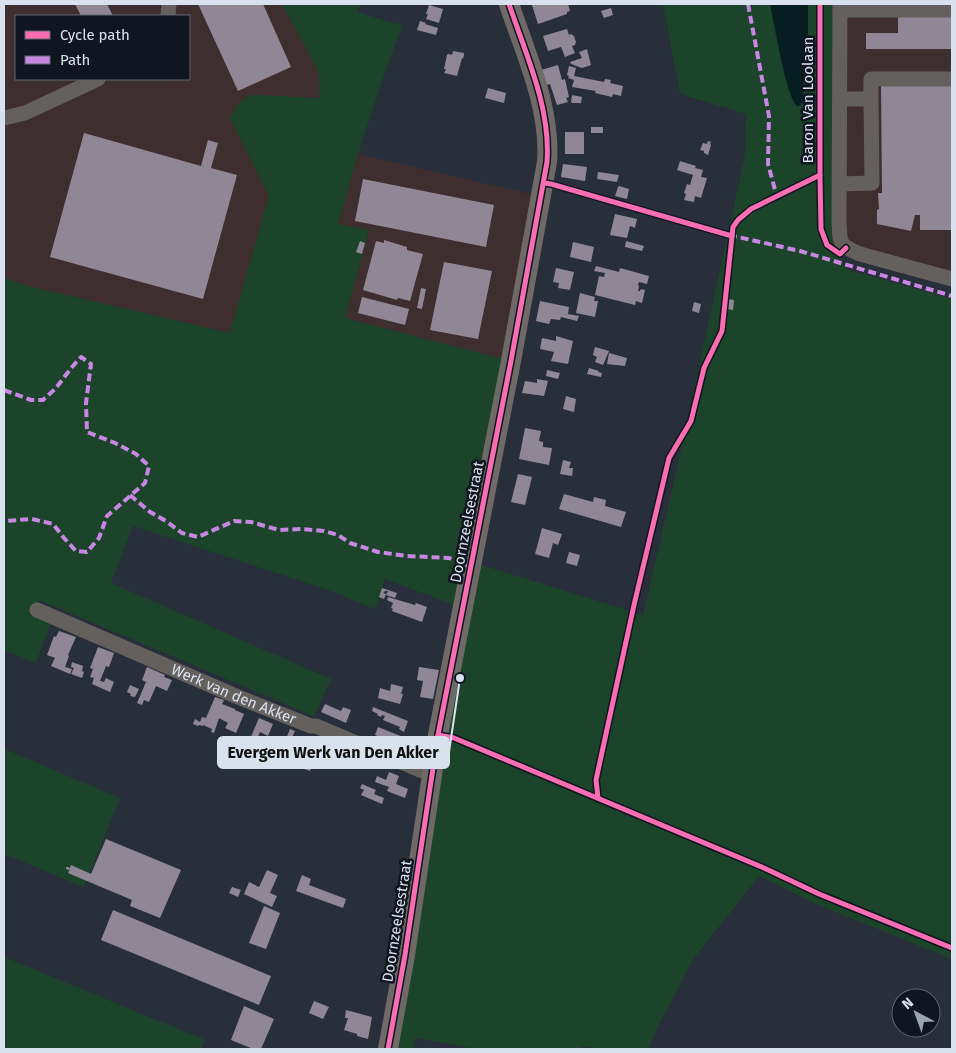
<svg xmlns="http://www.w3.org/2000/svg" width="956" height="1053" font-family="'Fira Sans',sans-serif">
	<rect width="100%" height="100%" fill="#292f3a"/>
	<g fill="#3f2e30" fill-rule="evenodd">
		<path d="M4,4H282L317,68L319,78V99L254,95L246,97L230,118L269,196L230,333L28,286L4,278ZM16,16H189V79H16Z"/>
		<path d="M833,4H952V287L858,261L840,254L833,244L832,221Z"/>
		<path d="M358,154L535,195L503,359L345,318L369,231L338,224Z"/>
	</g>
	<g fill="#1b442a">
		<path d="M282,4H360L358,12L402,26L383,78L358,154L338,224L369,230L345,318L503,359L455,605L385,579L375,609L328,590L133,526L111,583L331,679L314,716L39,600L31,615L51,622L36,663L4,650V278L28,286L230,333L269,196L230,118C238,105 239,98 254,95L319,98V78L317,68Z"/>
		<path d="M663,4H833L832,221L833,244L840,254L843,263L848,270L952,299V959L816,904L759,876L694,958L657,1028L648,1049H601L583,1046L581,1049H471V1048L415,1038L413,1049H396L446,742L449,733L446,730L478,564L643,615L673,486L745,155L746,114L680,94Z"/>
		<path d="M4,749L120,798L84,887L4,854Z"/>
		<path d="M4,957L205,1040L201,1049H4Z"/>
	</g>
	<path fill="#061e21" d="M770,4H808V35L804,69L803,101L800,106H797C786,96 774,22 770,4Z"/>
	<g fill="#8f8793">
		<path d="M75,4H107L113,16H81Z"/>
		<path d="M198,4H263L291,67L238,91Z"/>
		<path d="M537,4H564V5L568,4L570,11L567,12V14L538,24L532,5Z"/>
		<path d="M429,5L443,9L439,23L426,19L428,14H426Z"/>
		<path d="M611,8L613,15L604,18L601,11Z"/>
		<path d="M898,17H952V49H866V33H898Z"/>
		<path d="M420,21L426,23L425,24L438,28L436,35L417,30Z"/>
		<path d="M567,29L569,35L571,34L574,36L576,42L575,45L572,46L575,53L565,57L561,47L548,51L543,36Z"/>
		<path d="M587,49L591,65L582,68L571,64L570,62L582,58L579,52Z"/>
		<path d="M453,51L464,53V55L463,59L462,58L457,76L444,73L446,69H444L447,55L448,54L452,55Z"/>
		<path d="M558,65L562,80L565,79L569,97L566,98L568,102L557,105L550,84L546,85L541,70Z"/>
		<path d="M569,66L576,68L574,76L604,82L605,79L611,80L610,83L623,86L621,96L613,94L612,97L595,93L596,91L572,87L574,80L568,78L569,76L567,75Z"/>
		<path d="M881,86H952V230H920V215H915L911,231L877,224V210L879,209L878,193H882Z"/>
		<path d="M488,88L506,93L504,103L485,98Z"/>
		<path d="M572,95L582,97L581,103H572L571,102Z"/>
		<rect x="591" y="127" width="12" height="6"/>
		<rect x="565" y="132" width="19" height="22"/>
		<path d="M84,133L201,166L208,140L218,143L211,168L237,175L203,299L50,257Z"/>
		<path d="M708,141L711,142L710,144L711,145L708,155L704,153V151L700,150L703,143L707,144Z"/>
		<path d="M680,161L696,166L695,168L703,170L701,177L707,178L701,198L695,196L694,202L684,200L686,194L684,193L687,184L690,185L693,175L677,170Z"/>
		<path d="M563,164L587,167L585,181L561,177Z"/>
		<path d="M598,172L619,175L617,182L597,179Z"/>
		<path d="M363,179L494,205L486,247L355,221Z"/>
		<path d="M619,186L629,189L627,199L615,196L618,187Z"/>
		<path d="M615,214L637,219L635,228L630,226L627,238L610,235Z"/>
		<path d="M384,240L407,247V250L423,254L410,301L398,298L397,300L363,290L376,241L384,243Z"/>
		<path d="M360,241L365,243L362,254L356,252Z"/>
		<path d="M626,241L644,246L642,251L625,247Z"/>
		<path d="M573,242L594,247L591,262L570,257Z"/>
		<path d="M444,262L492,271L478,339L430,330Z"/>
		<path d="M596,266L619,272L620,268L649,276L647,284L639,282L638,285L639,286L638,291H640L641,289L645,290L642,303L636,301L635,305L595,295L599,276L604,277L605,273L594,271Z"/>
		<path d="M556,268L574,272L570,290L558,288L559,283L553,282Z"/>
		<path d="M421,288L426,289L422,309L417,308Z"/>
		<path d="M580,293L595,297L594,301H598L595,317L576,313Z"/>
		<path d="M362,297L409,309L405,325L358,313Z"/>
		<path d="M728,299L734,300L733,310L726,309Z"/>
		<path d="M540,301L569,307L568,314L579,316L577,321L561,317L560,320L551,319L549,324L536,321Z"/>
		<path d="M694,302L701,304L699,313L692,311Z"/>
		<path d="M556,336L573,341L568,364L551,361L554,352L540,349L542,338L556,341Z"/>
		<path d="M595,347L609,351L603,365L595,362L597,357L593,355Z"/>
		<path d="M609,353L627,358L625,366L607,364Z"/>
		<path d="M589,368L599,371L598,372L602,373L601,377L587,374Z"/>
		<path d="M547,370L560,373L558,379L546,376Z"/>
		<path d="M537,379L548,381L544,396L522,393L525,381L537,383Z"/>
		<path d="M566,396L576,399L574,412L563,409Z"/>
		<path d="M525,428L541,431L539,441L543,442V447L552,448L549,465L519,459Z"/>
		<path d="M563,460L571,462L569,468H573L572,476L560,474Z"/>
		<path d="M518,474L532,477L525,505L511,502Z"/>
		<path d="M564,494L593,502L594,497L606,500L605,506L626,512L621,527L559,509Z"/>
		<path d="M542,528L562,534L558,545L553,543L549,558L535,554Z"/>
		<path d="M569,552L580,555L577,566L566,563Z"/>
		<path d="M382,588L397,593L395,598L386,595L388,591H385L383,593L386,594L384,599L379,597Z"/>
		<path d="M388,597L415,605L416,603L427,607L422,622L392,611L393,609L391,608L393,603L387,600Z"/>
		<path d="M59,631L76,637L68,655L69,656L65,667L72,669L70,674L51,666L55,658L47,655L54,636L56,637Z"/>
		<path d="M98,647L114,653L109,667L106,666L100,681L104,682L106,678L114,682L110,692L92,684L94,678L90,677L93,669L90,668Z"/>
		<path d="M72,662L83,666L82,671L84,672L82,678L71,674L74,668L71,667Z"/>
		<path d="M147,667L165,675L164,677L172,680L167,691L156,686L149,702L144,700L142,705L137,703L146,682L142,680Z"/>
		<path d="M419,667L439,670L433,699L420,697L423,681L417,680Z"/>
		<path d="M391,684L403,687L401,694H403L400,704L378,698L380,688L390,691Z"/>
		<path d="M130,685L139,689L135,697L130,696L131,694L127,692Z"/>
		<path d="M215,697L224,700L222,704L235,709V710L244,714L236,733L225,728L228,723L219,718L214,733L211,732L212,729L203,725V726L199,725L198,726L193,724L195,719L200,722L202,717L206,718Z"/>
		<path d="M325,704L341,711L343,707L351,710L346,723L321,712Z"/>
		<path d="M373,707L408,721L404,732L399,729L400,727L383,720L385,716L382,715L381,717L377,715L378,714L372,711Z"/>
		<path d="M259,718L273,724L268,736L260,732L254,746L248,744Z"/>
		<path d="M378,727L413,741L412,745L410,748L375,735Z"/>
		<path d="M290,729L295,731L288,746L284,744Z"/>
		<path d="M314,739L325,743L320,755L317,754L310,771L304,769L306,765L303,763L305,757L309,759L314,747L311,746Z"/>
		<path d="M389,772L399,776L396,784L408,789L405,798L387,791L389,787L375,782L377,776L386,780Z"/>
		<path d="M362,784L376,790L374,794L384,798L382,804L361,795L364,790L360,788Z"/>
		<path d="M106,839L181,870L160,918L130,906L132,900L68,873L70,869L68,870L66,869V867H68L70,868L71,865L91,874Z"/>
		<path d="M267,870L278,875L270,893L277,896L272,907L244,894L249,882L259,887Z"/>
		<path d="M302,875L311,879L309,885L346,899L343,908L296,891Z"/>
		<path d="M232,887L241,890L238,897L229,893Z"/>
		<path d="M264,906L280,913L266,949L249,943Z"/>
		<path d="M113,910L271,976L259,1005L101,940Z"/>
		<path d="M314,1001L329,1007L323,1019L309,1013Z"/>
		<path d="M244,1006L274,1019L261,1049H253L231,1040Z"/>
		<path d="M346,1010L372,1017L368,1039L357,1036V1034L344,1030L348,1018H345Z"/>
	</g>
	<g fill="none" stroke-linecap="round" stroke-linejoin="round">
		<g stroke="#64605d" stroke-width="15">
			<path d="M840,4L839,221C840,243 838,245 860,254L952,279"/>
			<path d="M840,10H952"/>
			<path d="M168,16L169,4"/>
			<path d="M871,99V79H952"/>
			<path d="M4,118L25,113L98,79"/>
			<path d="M840,184L872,183L871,99H840"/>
			<path id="s1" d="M37,610L238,697L311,726H316L420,770L432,773"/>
		</g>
		<path stroke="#6f6a67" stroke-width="20" d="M388,1049L405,955L438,735L511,361L547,162C551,108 526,55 509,4"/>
		<g stroke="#c787e3" stroke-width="4" stroke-dasharray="8 4" stroke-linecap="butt">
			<path d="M748,4L769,116L768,164L777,197"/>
			<path d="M729,235L800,251L952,296"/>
			<path d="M4,390L31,400H43L56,388L72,367L81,357L91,364L86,403L87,432L115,443L136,454L149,466L145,483L107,516L99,538L87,552L76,551L64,538L53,524L32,519L4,521"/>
			<path d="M130,495L150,512L166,521L182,533L198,537L234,521L251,522L279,530L301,529L324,531L338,535L350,543L378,552L407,556L449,558L471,567"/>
		</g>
		<g stroke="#10151f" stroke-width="8">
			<g id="cycleway">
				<path d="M820,175L821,229L827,245L840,254L846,248"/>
				<path d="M544,183L551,184L732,236"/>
				<path d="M438,735L454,738L764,868L819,894L952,948"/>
				<path d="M598,798L596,780L634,605L669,458L691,421L704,368L722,331L733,227L738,220L751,209L820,175V4"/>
				<path d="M388,1049L405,955L438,735L511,361L547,162C551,108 526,55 509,4"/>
			</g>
		</g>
		<use href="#cycleway" stroke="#f96db3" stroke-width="5"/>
	</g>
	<g text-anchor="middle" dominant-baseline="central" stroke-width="5" stroke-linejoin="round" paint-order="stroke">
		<g font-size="15" fill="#d9e1ef" stroke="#10151f">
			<text transform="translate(808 100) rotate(-90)">Baron Van Loolaan</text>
			<text transform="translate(467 522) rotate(-79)">Doornzeelsestraat</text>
			<text stroke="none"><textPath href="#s1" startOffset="214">Werk van den Akker</textPath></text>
			<text transform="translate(397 921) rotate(-81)">Doornzeelsestraat</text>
		</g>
	</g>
	<path fill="none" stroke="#d9e1ef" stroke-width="2" d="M460 678L449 752"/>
	<circle fill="#d9e1ef" stroke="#10151f" stroke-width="2" cx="460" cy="678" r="5"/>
	<rect fill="#d9e1ef" stroke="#d9e1ef" stroke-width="2" x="218" y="737" width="231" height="31" rx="5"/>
	<g font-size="16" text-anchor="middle" font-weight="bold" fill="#111">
		<text x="333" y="758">Evergem Werk van Den Akker</text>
	</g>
	<rect width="956" height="1053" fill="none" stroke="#d9e1ef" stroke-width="10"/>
	<rect x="15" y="15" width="175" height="65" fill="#10151f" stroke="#606772"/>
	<rect x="25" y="31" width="25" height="8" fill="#f96db3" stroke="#606772"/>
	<text x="60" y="40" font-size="15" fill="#d9e1ef">Cycle path</text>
	<rect x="25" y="56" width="25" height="8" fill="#c787e3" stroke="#606772"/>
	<text x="60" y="65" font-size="15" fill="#d9e1ef">Path</text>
	<g transform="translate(916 1013) rotate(319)"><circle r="24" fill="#10151f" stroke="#606772"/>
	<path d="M0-4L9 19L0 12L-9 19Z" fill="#9ba3b0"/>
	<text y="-8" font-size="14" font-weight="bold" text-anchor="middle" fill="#d9e1ef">N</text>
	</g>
</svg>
